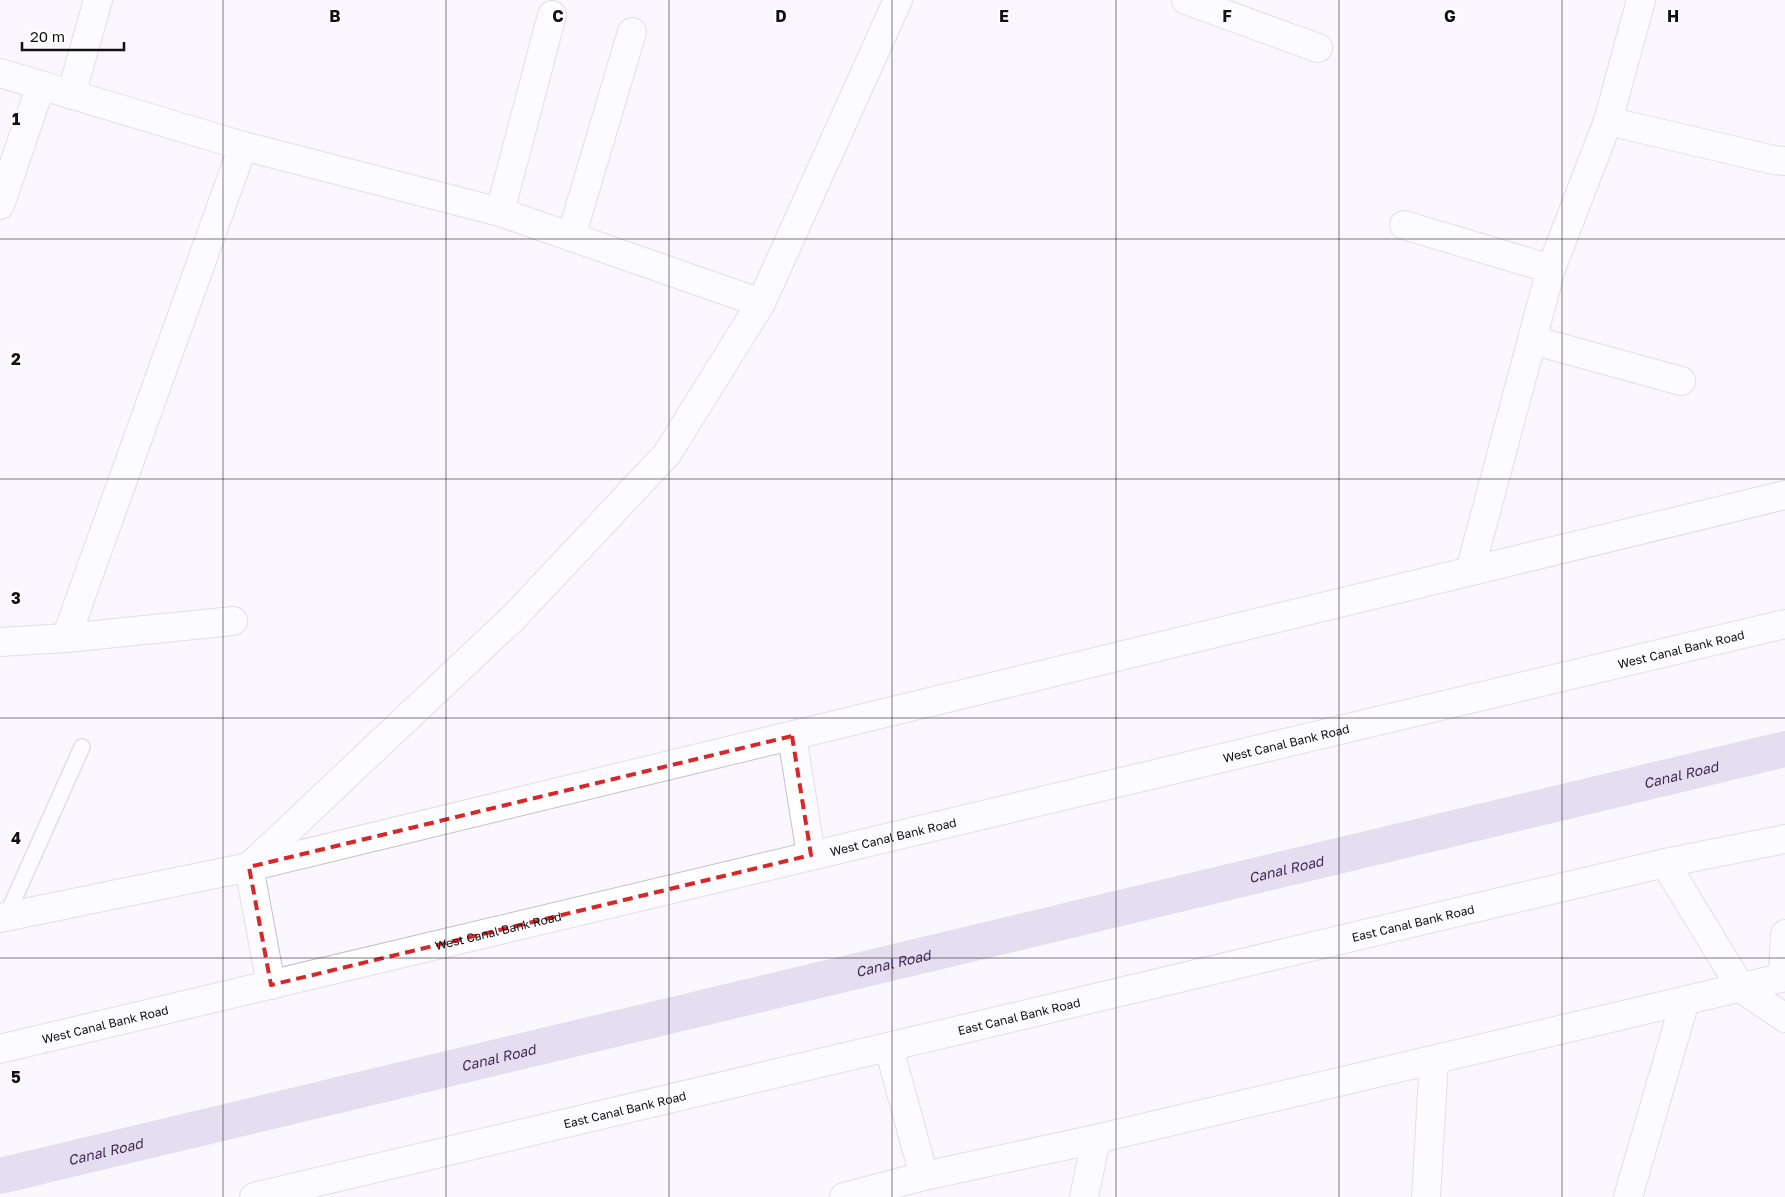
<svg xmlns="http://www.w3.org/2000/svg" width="1785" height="1197" font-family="'Golos Text',sans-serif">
	<rect width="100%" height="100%" fill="#faf7ff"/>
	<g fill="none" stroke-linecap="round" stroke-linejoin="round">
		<path stroke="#cdbfde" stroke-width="36" id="s1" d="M0,1176L1785,749"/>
		<g stroke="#c5bfcc" stroke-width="18">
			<path id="lane" d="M6,917L82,747"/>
		</g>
		<g stroke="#c5bfcc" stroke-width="30">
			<g id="street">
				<path d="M1186,0L1318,48"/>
				<path d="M0,73L243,146L500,212L761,303"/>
				<path d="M71,95L98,0"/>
				<path d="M1608,121L1774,160L1785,161"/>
				<path d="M0,205L41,85"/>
				<path d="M500,212L552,15"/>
				<path d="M1404,225L1551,269L1470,571"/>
				<path d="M571,237L632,32"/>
				<path d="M1551,269L1608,121L1641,0"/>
				<path d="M1532,340L1681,381"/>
				<path d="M66,638L243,146"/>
				<path d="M0,642L66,638L233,621"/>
				<path d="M792,736L811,855"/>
				<path d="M1665,863L1741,988L1785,1018"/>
				<path d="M249,867L271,985"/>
				<path d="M0,918L249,867L1785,495"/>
				<path d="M1783,977L1785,934"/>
				<path d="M889,1048L924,1176"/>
				<path d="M844,1197L924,1176L1096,1139L1785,977"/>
				<path d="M1084,1197L1096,1139"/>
				<path d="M1426,1197L1434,1060"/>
				<path d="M1628,1197L1685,1001"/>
			</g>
		</g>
		<g stroke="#c5bfcc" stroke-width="30">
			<path id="secondary" d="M249,867L514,617L667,454L761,303L898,0"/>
		</g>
		<g stroke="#c5bfcc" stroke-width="30">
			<g id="highway">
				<path id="s2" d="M0,1049L1785,624"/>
				<path id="s3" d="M254,1197L1665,863L1785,839"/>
			</g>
		</g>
		<use href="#lane" stroke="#fff" stroke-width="15"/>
		<use href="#street" stroke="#fff" stroke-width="28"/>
		<use href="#secondary" stroke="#fff" stroke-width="28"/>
		<use href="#highway" stroke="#fff" stroke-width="28"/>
	</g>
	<path d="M0 0H1785V1197H0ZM792,736L811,855L271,985L249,867Z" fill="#faf7ff" fill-opacity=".55" fill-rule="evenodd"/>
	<path fill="none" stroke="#d62828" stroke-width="4" stroke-dasharray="10 6" stroke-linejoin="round" d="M792,736L811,855L271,985L249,867Z"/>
	<path fill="none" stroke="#121014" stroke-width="1" stroke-opacity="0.55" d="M223,0V1197M446,0V1197M669,0V1197M892,0V1197M1116,0V1197M1339,0V1197M1562,0V1197M0,239H1785M0,479H1785M0,718H1785M0,958H1785"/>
	<g text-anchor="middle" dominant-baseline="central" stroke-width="4" stroke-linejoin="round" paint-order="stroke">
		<g font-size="12" fill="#121014" stroke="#fff">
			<text stroke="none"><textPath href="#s2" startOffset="1728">West Canal Bank Road</textPath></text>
			<text stroke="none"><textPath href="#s2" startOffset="1322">West Canal Bank Road</textPath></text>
			<text stroke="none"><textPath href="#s2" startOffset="918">West Canal Bank Road</textPath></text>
			<text stroke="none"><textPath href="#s3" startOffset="1191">East Canal Bank Road</textPath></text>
			<text stroke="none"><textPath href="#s2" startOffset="512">West Canal Bank Road</textPath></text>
			<text stroke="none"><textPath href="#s3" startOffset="786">East Canal Bank Road</textPath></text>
			<text stroke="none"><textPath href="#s2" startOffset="108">West Canal Bank Road</textPath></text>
			<text stroke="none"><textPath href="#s3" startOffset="381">East Canal Bank Road</textPath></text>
		</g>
		<g font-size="14" font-style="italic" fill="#3f2b55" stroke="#fff">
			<text stroke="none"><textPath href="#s1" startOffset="1728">Canal Road</textPath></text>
			<text stroke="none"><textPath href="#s1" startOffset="1322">Canal Road</textPath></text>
			<text stroke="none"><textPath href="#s1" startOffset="918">Canal Road</textPath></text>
			<text stroke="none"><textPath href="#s1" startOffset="512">Canal Road</textPath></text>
			<text stroke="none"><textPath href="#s1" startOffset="108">Canal Road</textPath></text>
		</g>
	</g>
	<g font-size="16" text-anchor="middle" font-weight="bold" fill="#121014" stroke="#fff" stroke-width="4" stroke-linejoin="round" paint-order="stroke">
		<text x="335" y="22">B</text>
		<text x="558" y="22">C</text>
		<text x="781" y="22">D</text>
		<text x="1004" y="22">E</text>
		<text x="1227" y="22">F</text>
		<text x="1450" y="22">G</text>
		<text x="1673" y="22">H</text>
		<text x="16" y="125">1</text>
		<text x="16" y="365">2</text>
		<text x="16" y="604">3</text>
		<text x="16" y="844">4</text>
		<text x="16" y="1083">5</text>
	</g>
	<path d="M22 42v8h102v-8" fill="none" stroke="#121014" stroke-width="2.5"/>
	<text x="30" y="42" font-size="15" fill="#121014" stroke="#ffffff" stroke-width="4" paint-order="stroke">20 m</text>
</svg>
